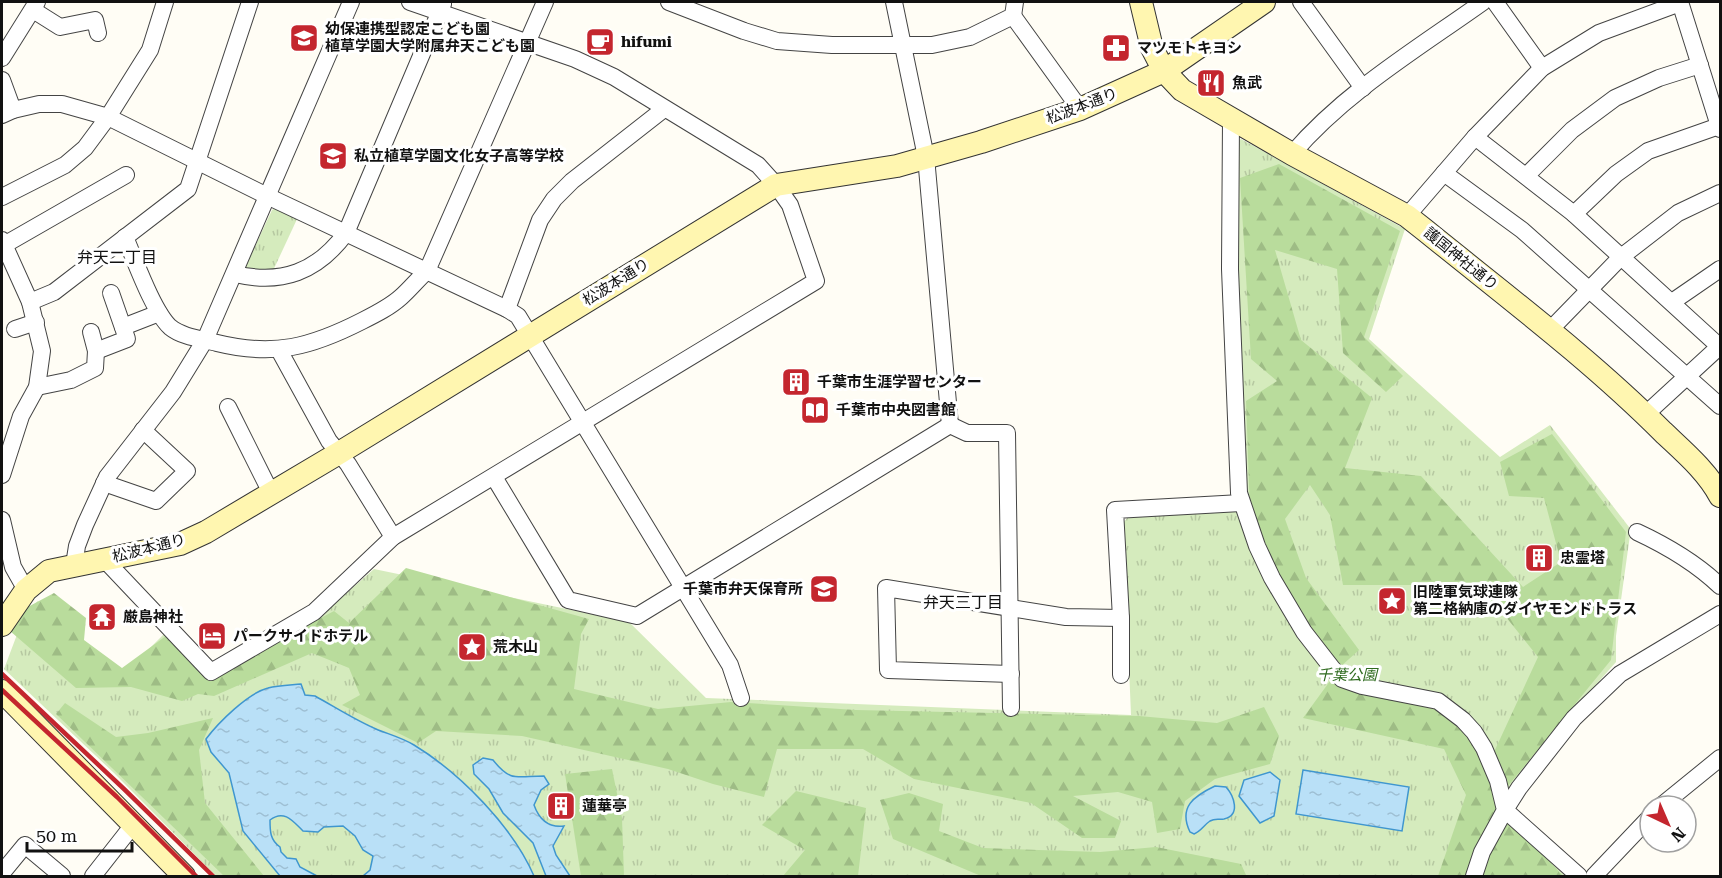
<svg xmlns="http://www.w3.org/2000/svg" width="1722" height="878" font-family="'Roboto Serif','Noto Sans JP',serif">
	<defs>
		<pattern id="grass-tufts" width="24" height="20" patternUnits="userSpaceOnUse" patternTransform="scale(1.5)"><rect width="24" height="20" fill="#d5ebbd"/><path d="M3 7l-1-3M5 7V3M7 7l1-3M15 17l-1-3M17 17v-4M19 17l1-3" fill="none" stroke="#b6c8a1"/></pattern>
		<pattern id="forest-firs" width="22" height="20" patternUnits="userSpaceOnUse" patternTransform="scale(1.5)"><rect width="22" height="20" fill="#b9dc9c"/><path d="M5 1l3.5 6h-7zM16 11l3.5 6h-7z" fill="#9ebc85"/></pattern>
		<pattern id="water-ripples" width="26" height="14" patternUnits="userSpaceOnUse" patternTransform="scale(1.5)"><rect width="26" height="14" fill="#b9e0f7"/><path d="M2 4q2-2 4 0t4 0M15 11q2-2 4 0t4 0" fill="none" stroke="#9ebfd3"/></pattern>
	</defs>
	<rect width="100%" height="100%" fill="#fffdf5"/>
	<g fill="url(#grass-tufts)">
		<path d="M1241,139L1405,229L1369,339L1500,457L1550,425L1629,527L1630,535L1616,636V662L1565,720L1496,810L1508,824L1566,876H216L114,773L4,669L21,624L18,620L38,601L83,652L127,671L166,632L211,681L325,612L374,569L629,622L706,698L1131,715L1123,523L1132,512L1248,501L1239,340L1236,142Z"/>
		<path d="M275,208L298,217L271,275L244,270L272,210Z"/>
	</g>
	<g fill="url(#forest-firs)">
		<path d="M1279,164L1400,231L1364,337L1403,376L1386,392L1343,353L1337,269L1275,250L1301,340L1372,398L1345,468L1421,476L1523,587L1561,562L1544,498L1509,496L1500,462L1552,434L1626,532L1611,660L1495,802L1563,876H1438L1466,795L1444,749L1303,718L1330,681L1432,704L1465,729L1488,765L1538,657L1502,612L1430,585H1343L1330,515L1310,485L1285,519L1306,578L1359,650L1339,668L1295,608L1250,512L1246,401L1277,381L1251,359L1240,178Z"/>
		<path d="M406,568L589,619L581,634L574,689L658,709L731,702L856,710L1139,716L1217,723L1264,707L1279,736L1270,764L1215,779L1185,801L1180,829L1157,833L1152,802L1118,792L1073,796L1121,821L1115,838H1082L1031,803L914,779L863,749H777L764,797L713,784L668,769L522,736L436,731L418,743L342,705L360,695L349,668L312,653L214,696L198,694L182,701L131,687L76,688L10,631L24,609L54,593L86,618L84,640L122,668L170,633L212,676L334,611L349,623Z"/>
		<path d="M65,703L116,737L148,733L213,718L199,750L205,803L264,876H224L56,714Z"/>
		<path d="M612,769L622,818L624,876H581L565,774Z"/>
		<path d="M796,791L866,808L858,876H783L805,850L762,825Z"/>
		<path d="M909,793L943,804L939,831L983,848L1100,852L1156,847L1241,864L1246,875L981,876L893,839L880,800Z"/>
	</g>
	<g fill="url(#water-ripples)" stroke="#3f96cf" stroke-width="1.5">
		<path d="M301,684L305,695L315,696C335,707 355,720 376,729C388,734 403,738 414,745C460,773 513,827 534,876H363L370,870L373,856L363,850L355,836L343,826L324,827L318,832L303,831C293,821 284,809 270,820C270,831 270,840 280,847L281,852L287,858L296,859L300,867L317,876H280L243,831L229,773L211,752L206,739C218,723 248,693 268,688C278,685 290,685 301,684Z"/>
		<path d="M483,758L493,760C511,783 517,776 544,776L549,784L541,790L534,805C539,819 548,828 564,826L553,846L556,855L570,876H546L533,843L503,813L489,789L474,774L473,765Z"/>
		<path d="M1303,770L1409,787L1402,831L1296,814Z"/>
		<path d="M1270,772L1280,780L1274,816L1260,823L1239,796L1244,780Z"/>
		<path d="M1215,786L1226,787C1234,796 1241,815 1224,819C1219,820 1215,818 1210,821C1204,825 1201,831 1194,834L1190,832C1178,807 1194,796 1215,786Z"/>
	</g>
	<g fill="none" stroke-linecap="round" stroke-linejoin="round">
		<g stroke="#444" stroke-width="18">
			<g id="street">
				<path d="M669,2L744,31L777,41L832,45H932L970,37L1013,16L1015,2"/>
				<path d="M894,2L926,157L950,425"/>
				<path d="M1301,2L1363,88"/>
				<path d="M1495,2L1542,68"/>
				<path d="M1680,2L1720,129"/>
				<path d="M33,10L60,27L95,20L98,33"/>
				<path d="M1013,16L1080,109"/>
				<path d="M2,58L37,2"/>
				<path d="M2,80L13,110"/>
				<path d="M2,115L13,110L39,104H62L108,117L267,196L507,309L518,316L730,665L741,698"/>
				<path d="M1231,120L1230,269L1239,493L1257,546L1272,578L1304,632L1332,668L1342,679L1362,686L1438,701L1463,720L1474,732L1484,748L1498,781L1505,810L1482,852L1474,876"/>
				<path d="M1475,137L1574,214L1720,347"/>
				<path d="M1292,154C1345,92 1417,49 1483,2"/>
				<path d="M1444,173L1522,230L1720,406"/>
				<path d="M1526,176L1572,130L1615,98L1659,78L1700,65"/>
				<path d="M2,197L65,165L85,148L108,117L150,50L165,2"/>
				<path d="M1574,214L1616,174L1648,151L1719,126"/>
				<path d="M1407,216L1475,137L1542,68L1599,33L1680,3"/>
				<path d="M125,237C135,260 153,311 170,327C182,337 202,339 217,343C274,357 311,347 362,321C376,314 390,307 401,297C410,289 418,279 427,271L545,2"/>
				<path d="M2,240L30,302L42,351L37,387L21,416L2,475"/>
				<path d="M4,245L126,175"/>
				<path d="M235,274C282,285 317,272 346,233L443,4"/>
				<path d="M30,302L54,292L188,189L250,2"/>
				<path d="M1672,302L1720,269"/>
				<path d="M507,309L540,220L554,199L572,181L664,109"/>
				<path d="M123,327L159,313"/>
				<path d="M15,329L36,322"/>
				<path d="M1549,331L1621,257L1678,213L1720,193"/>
				<path d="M279,350L329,441L348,464L393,537"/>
				<path d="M96,351L127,339L111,293"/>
				<path d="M37,387L71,380L95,368L96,351L91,332"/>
				<path d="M228,407L271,493"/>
				<path d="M1646,414L1720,346"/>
				<path d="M950,425L967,433H1007L1011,708"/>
				<path d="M494,477L568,600L637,616L950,425"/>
				<path d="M104,483L156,501L187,471L143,430"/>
				<path d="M2,520L13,567L26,590"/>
				<path d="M1637,532C1667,546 1696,563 1720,586"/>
				<path d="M104,559L211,672L314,612L393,537L816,281L790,205L776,185L758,165L614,77L575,59L410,2"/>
				<path d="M74,565L77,546L85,525L107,477L173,392L205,340L351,2"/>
				<path d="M1011,674L888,670L886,588L1066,617L1121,618"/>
				<path d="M1121,675V618L1115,510L1241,503"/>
				<path d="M1661,806L1720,758"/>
				<path d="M2,873L25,845L62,876"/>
				<path d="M93,876L133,825"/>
				<path d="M1579,876L1505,810L1519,788L1574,718L1620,674L1720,614"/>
				<path d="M1594,876L1650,817"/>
			</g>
		</g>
		<g stroke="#333" stroke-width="24">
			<g id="secondary">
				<path d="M1141,2L1152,48L1164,71L1182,90L1292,154L1407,216L1426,231C1506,296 1590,359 1663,432C1683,451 1707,471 1720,496"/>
				<path d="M2,625L26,590L49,571L180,544L206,532L339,453L776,185L897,166L981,142L1080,109L1164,71L1264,2"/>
				<path d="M2,691L184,876"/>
			</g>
		</g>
		<use href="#street" stroke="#fff" stroke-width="16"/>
		<use href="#secondary" stroke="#fff6b0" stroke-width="22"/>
		<g stroke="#c4262e" stroke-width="4.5">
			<path d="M2,674L124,789L213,876"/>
			<path d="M2,690L117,797L196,876"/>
		</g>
	</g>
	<defs>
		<g id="school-square" transform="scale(1.5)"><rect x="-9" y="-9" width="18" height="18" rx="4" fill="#c4262e" stroke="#fff"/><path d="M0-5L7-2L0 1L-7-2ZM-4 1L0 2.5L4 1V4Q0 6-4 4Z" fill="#fff"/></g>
		<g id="cafe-square" transform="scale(1.5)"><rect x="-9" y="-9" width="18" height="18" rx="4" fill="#c4262e" stroke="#fff"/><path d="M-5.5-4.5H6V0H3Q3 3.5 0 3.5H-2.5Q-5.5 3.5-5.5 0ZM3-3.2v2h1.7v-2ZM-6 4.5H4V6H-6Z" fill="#fff"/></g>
		<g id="pharmacy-square" transform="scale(1.5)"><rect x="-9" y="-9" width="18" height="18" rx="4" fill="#c4262e" stroke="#fff"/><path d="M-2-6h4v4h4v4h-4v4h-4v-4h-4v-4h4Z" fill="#fff"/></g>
		<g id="restaurant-square" transform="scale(1.5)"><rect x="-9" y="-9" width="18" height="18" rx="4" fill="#c4262e" stroke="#fff"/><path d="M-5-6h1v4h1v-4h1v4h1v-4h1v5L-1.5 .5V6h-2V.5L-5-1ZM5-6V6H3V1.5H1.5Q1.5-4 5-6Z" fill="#fff"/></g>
		<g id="building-square" transform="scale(1.5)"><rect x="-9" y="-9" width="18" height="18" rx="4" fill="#c4262e" stroke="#fff"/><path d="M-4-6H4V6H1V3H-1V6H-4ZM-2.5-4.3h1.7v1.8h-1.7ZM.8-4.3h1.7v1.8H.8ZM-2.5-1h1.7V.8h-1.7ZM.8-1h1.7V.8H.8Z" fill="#fff"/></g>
		<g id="library-square" transform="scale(1.5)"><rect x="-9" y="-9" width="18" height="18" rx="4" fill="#c4262e" stroke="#fff"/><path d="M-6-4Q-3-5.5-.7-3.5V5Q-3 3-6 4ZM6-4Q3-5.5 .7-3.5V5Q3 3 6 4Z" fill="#fff"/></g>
		<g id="sight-square" transform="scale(1.5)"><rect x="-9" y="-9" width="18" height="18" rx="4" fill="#c4262e" stroke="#fff"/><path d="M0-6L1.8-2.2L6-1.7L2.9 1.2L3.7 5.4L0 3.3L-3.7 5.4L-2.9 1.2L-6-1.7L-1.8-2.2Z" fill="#fff"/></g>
		<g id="temple-square" transform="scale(1.5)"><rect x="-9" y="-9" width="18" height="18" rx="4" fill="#c4262e" stroke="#fff"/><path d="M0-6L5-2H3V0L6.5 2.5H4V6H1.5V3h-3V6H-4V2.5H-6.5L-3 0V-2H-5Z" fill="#fff"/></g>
		<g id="hotel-square" transform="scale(1.5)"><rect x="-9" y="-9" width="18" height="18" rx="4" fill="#c4262e" stroke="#fff"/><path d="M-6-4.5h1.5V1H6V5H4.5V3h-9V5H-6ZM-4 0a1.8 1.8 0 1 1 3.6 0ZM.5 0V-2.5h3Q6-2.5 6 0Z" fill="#fff"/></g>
	</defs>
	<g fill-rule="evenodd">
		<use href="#school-square" x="304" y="38"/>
		<use href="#cafe-square" x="600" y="42"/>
		<use href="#pharmacy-square" x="1116" y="48"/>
		<use href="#restaurant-square" x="1211" y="83"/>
		<use href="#school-square" x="333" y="156"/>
		<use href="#building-square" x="796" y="382"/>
		<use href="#library-square" x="815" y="410"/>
		<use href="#building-square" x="1539" y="558"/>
		<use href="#school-square" x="824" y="589"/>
		<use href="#sight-square" x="1392" y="601"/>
		<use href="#temple-square" x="102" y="617"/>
		<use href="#hotel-square" x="212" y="636"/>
		<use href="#sight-square" x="472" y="647"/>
		<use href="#building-square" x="561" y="806"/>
	</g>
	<g text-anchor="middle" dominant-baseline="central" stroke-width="6" stroke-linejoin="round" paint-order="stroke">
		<g font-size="15" font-weight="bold" fill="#111" stroke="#fff" text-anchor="start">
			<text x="325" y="29">幼保連携型認定こども園<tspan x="325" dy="17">植草学園大学附属弁天こども園</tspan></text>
			<text x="621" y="42">hifumi</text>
			<text x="1137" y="48">マツモトキヨシ</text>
			<text x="1232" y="83">魚武</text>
			<text x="354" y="156">私立植草学園文化女子高等学校</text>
			<text x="817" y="382">千葉市生涯学習センター</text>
			<text x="836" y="410">千葉市中央図書館</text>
			<text x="1560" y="558">忠霊塔</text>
			<text x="803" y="589" text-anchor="end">千葉市弁天保育所</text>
			<text x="1413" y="592">旧陸軍気球連隊<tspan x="1413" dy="17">第二格納庫のダイヤモンドトラス</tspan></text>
			<text x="123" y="617">厳島神社</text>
			<text x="233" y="636">パークサイドホテル</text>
			<text x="493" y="647">荒木山</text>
			<text x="582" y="806">蓮華亭</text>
		</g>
		<g font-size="15" fill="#111" stroke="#fff">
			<text transform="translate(1082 106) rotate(-21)">松波本通り</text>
			<text transform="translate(1461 259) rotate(39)">護国神社通り</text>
			<text transform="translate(616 282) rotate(-32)">松波本通り</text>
			<text transform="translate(149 548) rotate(-14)">松波本通り</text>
		</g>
		<g font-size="15" font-style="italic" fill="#2f6b1f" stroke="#fff">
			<text x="1347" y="675">千葉公園</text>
		</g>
		<g font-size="16" fill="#111" stroke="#fff">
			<text x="117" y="257">弁天二丁目</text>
			<text x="963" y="602">弁天三丁目</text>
		</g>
	</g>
	<rect width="1722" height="878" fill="none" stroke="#111111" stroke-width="6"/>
	<g transform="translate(1668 824) rotate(136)"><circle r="28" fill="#ffffff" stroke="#a0a0a0" stroke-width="1.5"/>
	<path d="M0-4.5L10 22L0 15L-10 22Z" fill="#c4262e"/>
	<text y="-9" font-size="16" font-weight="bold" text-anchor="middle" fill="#111111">N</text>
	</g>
	<path d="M27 842v9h105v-9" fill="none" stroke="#111111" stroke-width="3"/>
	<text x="36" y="842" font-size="18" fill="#111111" stroke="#ffffff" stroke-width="4.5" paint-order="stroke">50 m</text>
</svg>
